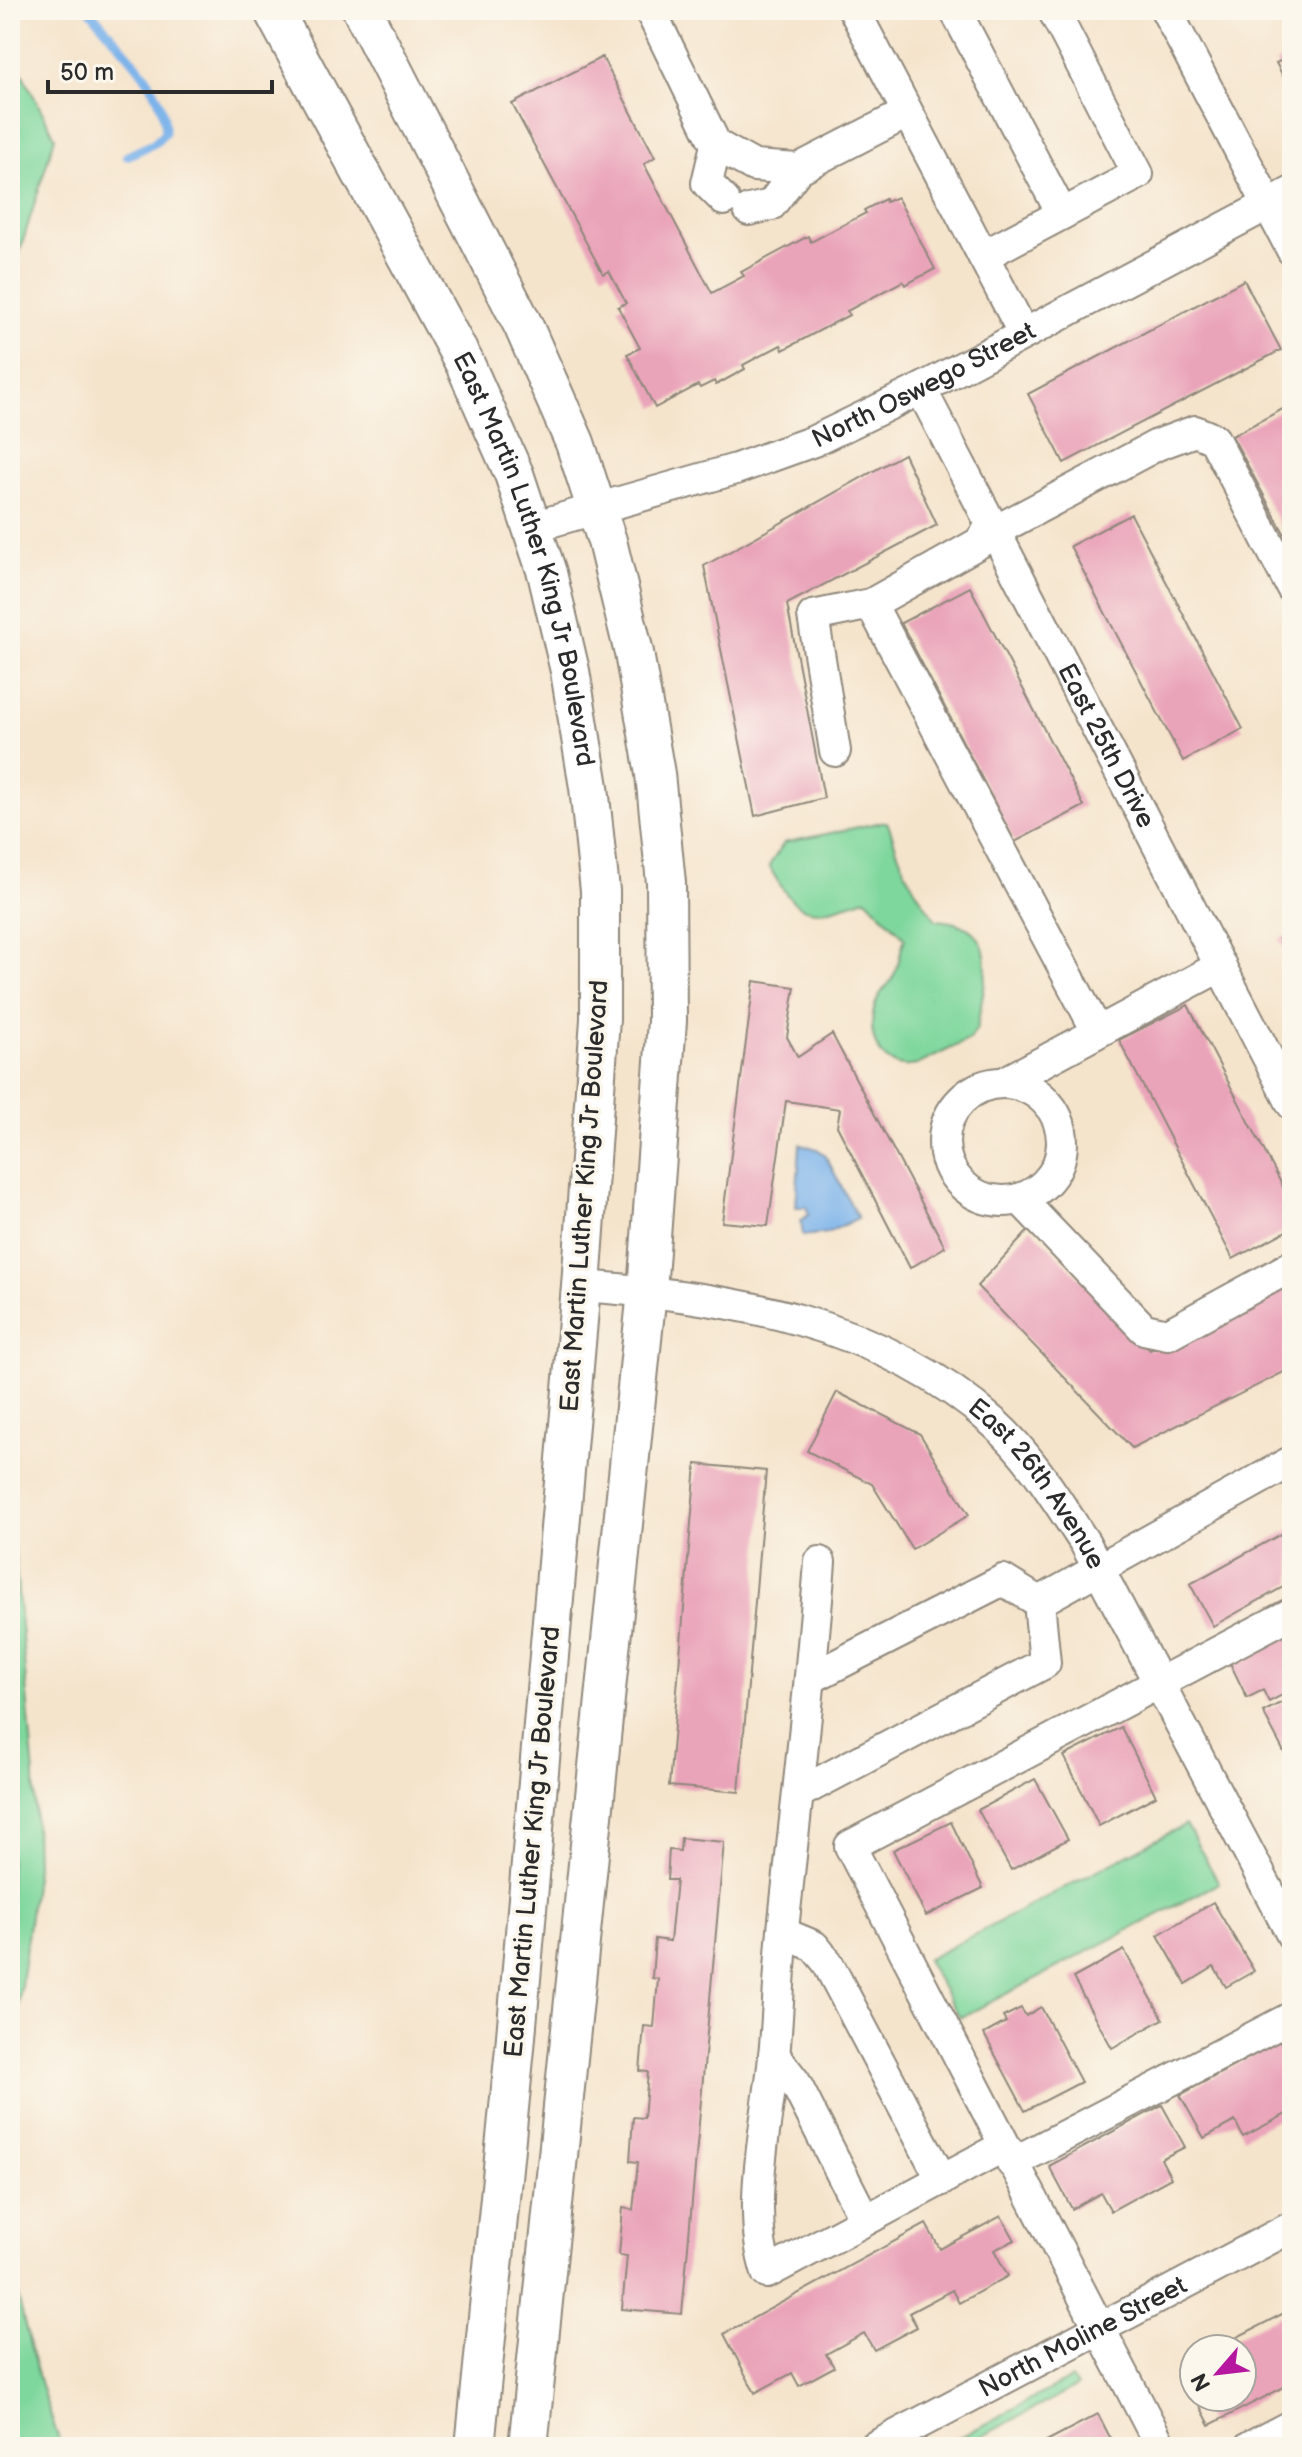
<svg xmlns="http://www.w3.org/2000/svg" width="1302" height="2457" font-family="'Balsamiq Sans',sans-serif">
	<rect width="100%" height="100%" fill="#fbf7ec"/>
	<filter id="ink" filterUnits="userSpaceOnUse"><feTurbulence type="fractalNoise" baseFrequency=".0125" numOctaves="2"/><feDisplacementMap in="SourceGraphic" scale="16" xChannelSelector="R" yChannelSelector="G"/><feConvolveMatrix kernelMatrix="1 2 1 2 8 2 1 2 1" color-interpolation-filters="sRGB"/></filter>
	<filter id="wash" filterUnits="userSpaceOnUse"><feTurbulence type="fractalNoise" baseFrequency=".006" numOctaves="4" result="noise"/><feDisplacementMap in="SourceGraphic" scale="32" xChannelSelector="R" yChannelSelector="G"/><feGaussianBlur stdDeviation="1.8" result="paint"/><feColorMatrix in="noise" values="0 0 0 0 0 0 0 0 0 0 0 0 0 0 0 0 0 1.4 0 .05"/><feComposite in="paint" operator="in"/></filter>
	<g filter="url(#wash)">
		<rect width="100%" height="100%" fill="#f5e4cc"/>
		<g fill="#7ed79c" stroke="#548164" stroke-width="2">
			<path d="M10,50L55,137L15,267L10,271Z"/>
			<path d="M882,822H887C892,833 894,842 898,853C907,878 920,899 936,920C1006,924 984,981 977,1028L970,1039L917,1065C875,1074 863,1027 879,996C884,988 891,983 894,975C900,963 900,950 905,938L866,898C809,917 799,921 769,866L784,843Z"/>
			<path d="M10,1542L14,1546L34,1775L36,1868L10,2071Z"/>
			<path d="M1186,1824L1219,1883L960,2018L926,1960Z"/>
			<path d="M10,2258C23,2323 38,2385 62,2447H10Z"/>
			<path d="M1071,2378L1077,2386L962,2447H942Z"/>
		</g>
		<path fill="#7ab2ea" stroke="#526e8a" stroke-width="2" d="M800,1144L817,1149L825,1155L858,1218L827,1233L803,1236L801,1221L809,1214L806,1207H796Z"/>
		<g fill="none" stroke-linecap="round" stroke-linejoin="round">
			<path stroke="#7ab2ea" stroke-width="9" d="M90,10C117,46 166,84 165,132L155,143L127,156"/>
		</g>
		<g id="blocks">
			<g fill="#eaa4ba">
				<path d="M1292,55V93L1276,63Z"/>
				<path d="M602,57L655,157L644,164L712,293L744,276L741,272L808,236L811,242L866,213L864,210L885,199L886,202L897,197L935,269L905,285L903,281L847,311L849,315L783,350L781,345L743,365L745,369L716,385L714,381L700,388L698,385L655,408L627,354L640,348L618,307L626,303L609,271L603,274L512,104Z"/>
				<path d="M1244,280L1281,350L1064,463L1028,394Z"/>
				<path d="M1292,404V548L1232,436Z"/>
				<path d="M904,454L937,525L787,604L824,798L755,816L704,566Z"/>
				<path d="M1131,514L1243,729L1183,761L1070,546Z"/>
				<path d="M970,587L1084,806L1015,842L901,623Z"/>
				<path d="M1292,933V963L1279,939Z"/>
				<path d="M754,981L795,987L787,1037L798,1057L832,1034L945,1247L910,1268L837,1126L840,1109L786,1101L768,1226L722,1222Z"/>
				<path d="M1188,1005L1292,1204V1228L1233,1259L1119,1040Z"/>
				<path d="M1031,1228L1150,1350L1292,1279V1368L1132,1448L977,1286Z"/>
				<path d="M837,1392L920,1434L969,1515L912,1549L872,1484L807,1451Z"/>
				<path d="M696,1464L766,1471L739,1792L669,1786Z"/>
				<path d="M1292,1528V1582L1213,1626L1190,1584Z"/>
				<path d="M1292,1629V1690L1269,1702L1263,1690L1247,1698L1229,1661Z"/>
				<path d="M1292,1697V1758L1288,1760L1263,1712Z"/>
				<path d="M1121,1727L1156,1796L1099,1826L1064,1756Z"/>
				<path d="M1035,1779L1068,1839L1011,1870L978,1810Z"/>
				<path d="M951,1822L983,1888L926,1916L893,1850Z"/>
				<path d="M681,1838L724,1842L682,2314L622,2309L627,2256L619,2255L623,2208L633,2210L638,2162L630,2161L633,2117L644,2118L648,2072L640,2071L644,2026L654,2027L658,1979L652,1978L655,1939L670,1941L676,1880H667L669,1850L680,1851Z"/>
				<path d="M1213,1902L1254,1971L1226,1987L1214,1967L1186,1984L1158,1935Z"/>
				<path d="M1124,1950L1163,2019L1112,2048L1073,1978Z"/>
				<path d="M1041,2007L1081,2082L1025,2111L984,2034L1006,2022L1003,2017L1021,2008L1026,2016Z"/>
				<path d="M1291,2035L1292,2111L1243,2137L1235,2121L1204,2138L1180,2095Z"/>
				<path d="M1162,2105L1185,2147L1161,2159L1171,2178L1111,2211L1101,2193L1072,2209L1049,2166Z"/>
				<path d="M1001,2216L1015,2240L994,2250L1008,2276L959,2303L952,2290L909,2313L917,2327L874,2350L864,2333L826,2354L834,2367L799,2386L792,2373L755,2393L724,2334L926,2224L940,2249Z"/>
				<path d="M1292,2309V2383L1210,2425L1195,2397H1242V2349H1214Z"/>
				<path d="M1194,2360V2395L1180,2367Z"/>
				<path d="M1098,2414L1115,2447H1035Z"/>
			</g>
		</g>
	</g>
	<g filter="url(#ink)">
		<use href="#blocks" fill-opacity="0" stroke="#90887c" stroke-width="2"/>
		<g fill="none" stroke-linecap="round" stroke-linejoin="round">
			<g stroke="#90887c" stroke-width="34">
				<g id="minor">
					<path d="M650,10L716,145L754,166L798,169L907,113"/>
					<path d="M854,10L1024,334"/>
					<path d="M955,10L1062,214"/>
					<path d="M1166,10L1292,250"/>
					<path d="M716,145L707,183L724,200"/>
					<path d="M749,210L771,205L798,169"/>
					<path d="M983,256L1138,174L1053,10"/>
					<path id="s1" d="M921,389L1292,1104"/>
					<path id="s2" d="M532,527L736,469L814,441L921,389L1292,192"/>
					<path d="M995,531L1157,445L1195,431L1214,439L1292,588"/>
					<path d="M871,604L1097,1031"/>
					<path d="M835,751L813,616L871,604L979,543L992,525"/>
					<path d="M1005,1082L1221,966"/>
					<circle cx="1003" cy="1142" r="59"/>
					<path d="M1020,1199L1144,1329L1168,1334L1292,1266"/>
					<path id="s3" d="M581,1286C727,1296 880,1321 994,1423C1031,1456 1057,1501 1085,1543L1292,1935"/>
					<path d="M820,1562C811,1685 796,1807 783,1930C779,1972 778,2015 774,2057C767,2124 746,2209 767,2273L1004,2146"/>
					<path d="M1039,1602L1292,1461"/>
					<path d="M811,1678L1003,1580L1039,1602"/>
					<path d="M799,1793L1045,1663L1039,1602"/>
					<path d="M783,1933L814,1946L827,1962L942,2180"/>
					<path d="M774,2055L795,2082L865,2220"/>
					<path d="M1012,2163L1292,2017"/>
					<path id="s4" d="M874,2447L1292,2227"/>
					<path d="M1161,2447L850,1846L1292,1613"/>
					<path d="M1250,2447L1292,2425"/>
				</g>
			</g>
			<g stroke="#90887c" stroke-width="42">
				<g id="major">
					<path id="s5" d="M273,10L465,364L514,474L547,573L570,671L589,787L600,891V1019L581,1286L515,2048L475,2447"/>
					<path d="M362,10L523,325L575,443L607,541L634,653L655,774L666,883L667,1021L647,1291L528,2447"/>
				</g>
			</g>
			<use href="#minor" stroke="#fff" stroke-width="30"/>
			<use href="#major" stroke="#fff" stroke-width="38"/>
		</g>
	</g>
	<g text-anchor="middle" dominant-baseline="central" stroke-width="7" stroke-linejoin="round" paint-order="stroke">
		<g font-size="26" fill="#2b2b2b" stroke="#fbf7ec">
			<text stroke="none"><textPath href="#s2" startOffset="418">North Oswego Street</textPath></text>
			<text stroke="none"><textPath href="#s5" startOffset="608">East Martin Luther King Jr Boulevard</textPath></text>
			<text stroke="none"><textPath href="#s1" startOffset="402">East 25th Drive</textPath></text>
			<text transform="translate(585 1196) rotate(-86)">East Martin Luther King Jr Boulevard</text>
			<text stroke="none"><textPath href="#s3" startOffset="518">East 26th Avenue</textPath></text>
			<text transform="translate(533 1842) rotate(-85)">East Martin Luther King Jr Boulevard</text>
			<text stroke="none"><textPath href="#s4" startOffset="236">North Moline Street</textPath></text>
		</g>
	</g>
	<rect width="1302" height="2457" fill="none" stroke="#fbf7ec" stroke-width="40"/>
	<g transform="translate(1218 2373) rotate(242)"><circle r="38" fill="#fbf7ec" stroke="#a8a59f" stroke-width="2"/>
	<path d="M0-6L14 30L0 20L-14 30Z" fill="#b5179e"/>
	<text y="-12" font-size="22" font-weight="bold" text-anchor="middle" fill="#2b2b2b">N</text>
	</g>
	<path d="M48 80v12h224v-12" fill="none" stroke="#2b2b2b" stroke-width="4"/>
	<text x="60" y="80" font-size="24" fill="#2b2b2b" stroke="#fbf7ec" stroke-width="6" paint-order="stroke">50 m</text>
</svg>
